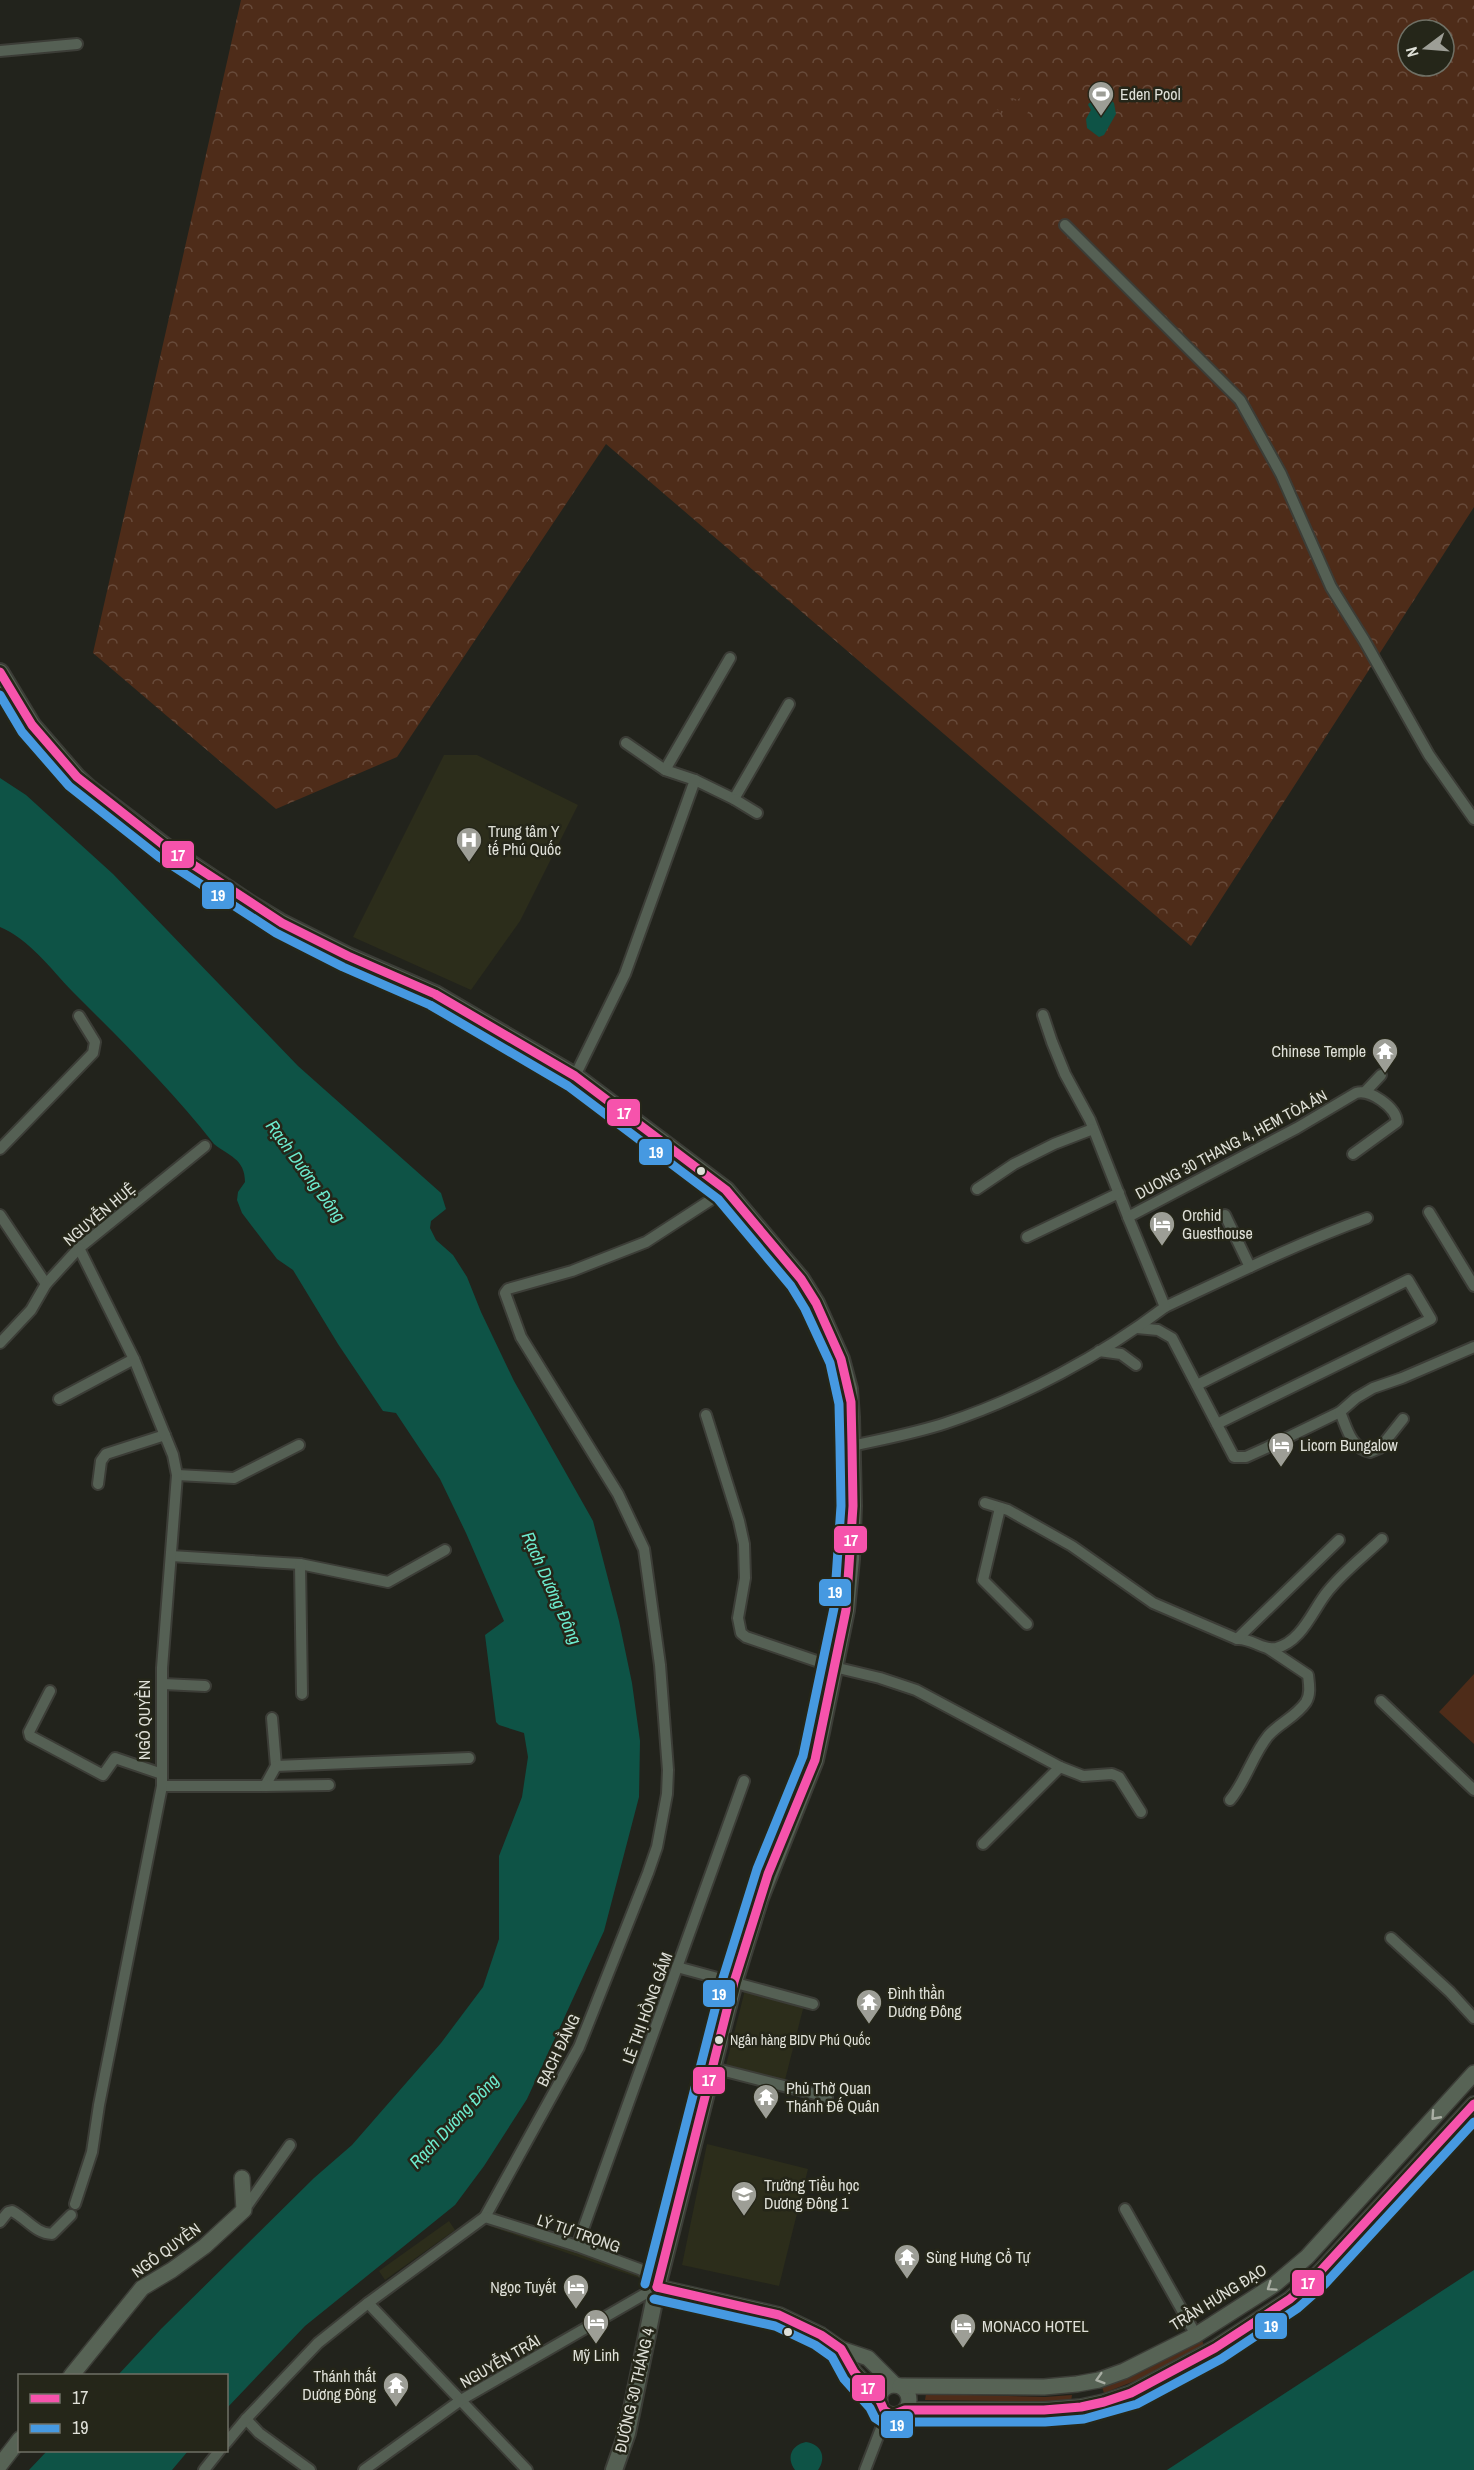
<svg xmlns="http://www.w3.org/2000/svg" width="1474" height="2470" font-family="'Archivo Narrow',sans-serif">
	<defs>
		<pattern id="forest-crowns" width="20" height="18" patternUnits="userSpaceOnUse" patternTransform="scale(1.5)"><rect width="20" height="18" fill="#4e2c19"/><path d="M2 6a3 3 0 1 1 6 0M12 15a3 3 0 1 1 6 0" fill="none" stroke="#674a3a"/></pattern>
		<pattern id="park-tufts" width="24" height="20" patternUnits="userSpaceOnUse" patternTransform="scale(1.5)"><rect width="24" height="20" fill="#4e2c19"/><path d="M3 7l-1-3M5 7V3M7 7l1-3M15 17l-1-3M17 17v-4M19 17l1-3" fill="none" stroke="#674a3a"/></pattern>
	</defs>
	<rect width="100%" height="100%" fill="#22231c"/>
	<g fill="#2c2d1b">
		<path d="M444,755H477L578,805L520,921L471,990L353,937Z"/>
		<path d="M745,1990L804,2005L784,2084L725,2069Z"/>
		<path d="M707,2144L808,2169L779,2286L682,2265Z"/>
		<path d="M493,2212L646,2265L642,2279L489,2226Z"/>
		<path d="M449,2221L455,2230L385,2280L379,2271Z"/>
	</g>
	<g fill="#4e2c19">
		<path d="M1474,1674V1744L1439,1712Z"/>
		<path d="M1202,2340L1204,2346L1150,2375L1104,2393L1102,2387L1134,2375Z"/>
		<path d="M926,2394L1045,2397L1072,2395L1071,2402L925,2400Z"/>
	</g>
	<path fill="url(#forest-crowns)" fill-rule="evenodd" d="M241,0H1474V507L1191,946L606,444L397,757L276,809L93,653ZM1408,30H1444V66H1408Z"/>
	<path fill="url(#park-tufts)" d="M1027,94L1036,96L1024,120L1016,115L1014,120L1009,121L991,104L995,97L1017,100Z"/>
	<g fill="#0e5346">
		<path d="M1110,99L1114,103L1116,114L1104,135L1099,137L1087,128L1086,119L1091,110L1088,105L1089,103Z"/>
		<path d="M0,778L26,795L113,874L298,1066L441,1193L446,1209L431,1221L430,1228L436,1240L453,1255L467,1277L481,1312L514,1381L593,1521L619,1621L632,1683L640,1741L639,1797L604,1931L527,2099L484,2166L455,2205L305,2326L227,2408L226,2376L118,2375L161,2329L314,2178L352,2145L441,2043L483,1987L499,1939V1856L522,1797L528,1757L524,1733L499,1725L496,1722L485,1635L504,1621L466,1533L440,1479L396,1413L383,1411L338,1344L293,1270L277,1259L242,1213L237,1200L238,1192L245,1182C245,1159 229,1156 214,1144C171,1089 121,1040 72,991C51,969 29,939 0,927Z"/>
		<path d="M1474,2270V2470H1167Z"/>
		<path d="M806,2442C821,2444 827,2457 818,2470H795C786,2458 791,2445 806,2442Z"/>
		<path d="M47,2451V2450L188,2451L172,2470H29Z"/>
	</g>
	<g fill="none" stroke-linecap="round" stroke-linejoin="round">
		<g stroke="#3c3d37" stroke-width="14">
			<g id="street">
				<path d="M0,51L77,44"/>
				<path d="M1065,225L1240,400L1281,474L1331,587L1364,640L1429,755L1474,819"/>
				<path d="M626,743L665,770L695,780L734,799L789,704"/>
				<path d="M665,770L730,658"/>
				<path d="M734,799L757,813"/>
				<path d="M1043,1015L1052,1042L1065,1074L1090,1120L1128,1217"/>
				<path d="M575,1076L625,974L695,780"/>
				<path d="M1365,1092L1381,1075"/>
				<path d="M0,1149L93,1053L95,1042L79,1016"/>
				<path d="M977,1189L1014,1164L1054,1144L1093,1129"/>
				<path d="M1429,1212L1474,1286"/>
				<path d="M0,1215L46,1284"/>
				<path d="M1225,1215L1250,1267"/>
				<path d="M1027,1237L1119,1193"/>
				<path d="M1165,1307C1231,1276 1298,1243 1367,1218"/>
				<path d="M1137,1328L1158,1330L1172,1338L1234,1457H1246L1266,1448L1340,1412L1356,1398L1373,1388L1402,1378L1474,1347"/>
				<path d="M0,1343L31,1310L46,1284L79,1248L205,1146"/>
				<path d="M1099,1351L1121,1354L1136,1365"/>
				<path d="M1197,1385L1408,1280L1431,1319L1217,1424"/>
				<path d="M59,1399L134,1359"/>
				<path d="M1340,1412C1347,1428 1350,1447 1370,1452L1380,1448L1403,1419"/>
				<path d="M706,1415L739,1521L744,1544L745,1578L738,1618L741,1633L746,1637L834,1667L880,1678L916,1690L1060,1767L983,1844"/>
				<path d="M852,1446C883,1439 916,1433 946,1423C1022,1398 1102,1355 1165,1307L1128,1217L1297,1128L1356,1093C1370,1089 1396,1107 1397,1122L1353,1154"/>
				<path d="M177,1475L234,1478L299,1445"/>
				<path d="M98,1484L101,1461L106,1454L165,1435"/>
				<path d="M985,1503L1008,1510L1072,1546L1153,1603L1237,1639C1252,1638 1263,1651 1276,1648C1302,1642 1313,1609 1328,1591C1343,1572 1364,1556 1382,1539"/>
				<path d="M1000,1508L983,1580L1027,1624"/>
				<path d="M171,1556L300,1564L388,1582L445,1550"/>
				<path d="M300,1564L302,1694"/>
				<path d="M1237,1639L1339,1540"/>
				<path d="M163,1684L205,1686"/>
				<path d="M50,1691L29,1732L30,1736L103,1775L115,1758L162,1774"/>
				<path d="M1381,1701L1474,1790"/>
				<path d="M272,1718L276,1766"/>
				<path d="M1060,1767L1083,1776L1112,1774L1119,1777L1141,1812"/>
				<path d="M162,1786H265L276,1766L469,1758"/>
				<path d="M265,1786L329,1785"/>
				<path d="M1230,1800C1246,1781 1252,1756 1268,1736C1279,1723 1296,1717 1306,1702C1311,1694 1309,1684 1308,1675L1269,1649"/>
				<path d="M1391,1938L1450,1992L1474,2018"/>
				<path d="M677,1967L813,2004"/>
				<path d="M713,2068L827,2097"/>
				<path d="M75,2204L92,2152L99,2105L162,1786V1668L177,1475L173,1455L134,1359L79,1248"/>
				<path d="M1125,2209L1196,2335"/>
				<path d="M244,2210L290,2145"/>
				<path d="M0,2222L8,2212L12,2211C26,2218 36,2234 52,2234L71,2215"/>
				<path d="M577,2246L744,1781"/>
				<path d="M368,2303L527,2470"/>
				<path d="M246,2419L259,2433L310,2470"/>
				<path d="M226,2443L246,2419L318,2343L368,2303L485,2217L579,2047L648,1873L657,1847L667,1794L668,1770L660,1665L644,1549L618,1494L521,1337L505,1293L508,1289L572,1271L646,1242L726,1190"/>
				<path d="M204,2470L220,2450"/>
				<path d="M364,2470L461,2400L657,2287L642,2270L577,2246L485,2217"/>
				<path d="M865,2470L887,2413"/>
			</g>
		</g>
		<g stroke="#3c3d37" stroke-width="18">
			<g id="secondary">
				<path d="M657,2287L779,2315L821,2335L841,2349L868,2358L895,2385"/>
				<path d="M841,2349L854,2372L880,2401"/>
				<path d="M71,2376L142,2288L172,2270L205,2246L244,2210L242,2178"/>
				<circle cx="894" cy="2400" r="15"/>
				<path d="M900,2386L1044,2387L1077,2384L1099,2380L1124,2371L1196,2335L1274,2285L1307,2257L1474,2073"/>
				<path d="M905,2410H1044L1081,2407L1104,2402L1131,2393L1215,2348L1290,2299L1316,2276L1474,2104"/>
				<path d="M0,2465L20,2439"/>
			</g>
		</g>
		<g stroke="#3c3d37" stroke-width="20">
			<path id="primary" d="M0,672L32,725L77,777L90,789L166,847L249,903L282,923L348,956L435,994L575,1076L726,1190L801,1279L816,1303L841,1359L849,1389L851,1417L853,1506L851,1559L846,1610L821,1732L815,1760L760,1898L734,1982L657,2287L627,2433L614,2470"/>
		</g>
		<use href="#street" stroke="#556054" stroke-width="10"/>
		<use href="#secondary" stroke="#576355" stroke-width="15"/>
		<use href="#primary" stroke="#556053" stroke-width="16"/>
		<g stroke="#252619" stroke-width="14">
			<g id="bus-1">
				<path d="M0,672L32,725L77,777L166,847L282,923L348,956L435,994L575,1076L726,1190L801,1279L816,1303L841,1359L851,1402L852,1446L853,1506L846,1610L815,1760L768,1874L734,1982L657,2287"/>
				<path d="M657,2287L779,2315L821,2335L841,2349L854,2372L880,2401L884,2410L892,2415L905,2410H1044L1081,2407L1104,2402L1131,2393L1215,2348L1290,2299L1316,2276L1474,2104"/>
			</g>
		</g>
		<g stroke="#252619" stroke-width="14">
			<g id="bus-2">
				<path d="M0,695L22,732L69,786L159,857L276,933L343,967L430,1005L568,1086L718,1199L791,1286L805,1309L830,1363L839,1404L840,1446L841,1506L834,1608L803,1756L757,1869L723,1978L645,2284"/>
				<path d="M654,2299L775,2326L815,2345L832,2357L844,2379L870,2408L875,2418L889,2427L907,2422H1045L1084,2419L1137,2404L1221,2359L1298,2308L1325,2284L1474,2122"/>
			</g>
		</g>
		<use href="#bus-1" stroke="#f653ac" stroke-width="9"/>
		<use href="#bus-2" stroke="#4699e1" stroke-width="9"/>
	</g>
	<defs><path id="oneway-chevron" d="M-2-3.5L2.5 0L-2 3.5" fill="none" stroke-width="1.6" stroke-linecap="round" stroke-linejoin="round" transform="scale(1.5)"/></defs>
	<g stroke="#a9aea4">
		<use href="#oneway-chevron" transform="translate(1435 2116) rotate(132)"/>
		<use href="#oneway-chevron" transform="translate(1271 2287) rotate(145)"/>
		<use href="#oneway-chevron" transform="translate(1100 2379) rotate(163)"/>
	</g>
	<defs>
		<g id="stadium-pin" transform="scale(1.35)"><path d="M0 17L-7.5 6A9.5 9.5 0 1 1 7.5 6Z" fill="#9d9e96" stroke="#252619"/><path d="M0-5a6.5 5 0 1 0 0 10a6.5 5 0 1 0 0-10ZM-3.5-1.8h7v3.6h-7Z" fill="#fff"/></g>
		<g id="hospital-pin" transform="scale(1.35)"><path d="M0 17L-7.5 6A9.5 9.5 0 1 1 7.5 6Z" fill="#9d9e96" stroke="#252619"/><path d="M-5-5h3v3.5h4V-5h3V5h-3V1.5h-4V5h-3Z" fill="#fff"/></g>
		<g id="temple-pin" transform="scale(1.35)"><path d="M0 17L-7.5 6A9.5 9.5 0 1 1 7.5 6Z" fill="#9d9e96" stroke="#252619"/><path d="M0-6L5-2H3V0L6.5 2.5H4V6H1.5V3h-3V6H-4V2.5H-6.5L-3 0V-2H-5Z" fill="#fff"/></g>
		<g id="hotel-pin" transform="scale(1.35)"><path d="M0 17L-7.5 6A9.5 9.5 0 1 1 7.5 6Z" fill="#9d9e96" stroke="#252619"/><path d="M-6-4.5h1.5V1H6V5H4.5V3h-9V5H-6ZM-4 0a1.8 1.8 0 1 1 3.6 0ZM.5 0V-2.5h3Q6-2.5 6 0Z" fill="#fff"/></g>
		<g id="school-pin" transform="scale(1.35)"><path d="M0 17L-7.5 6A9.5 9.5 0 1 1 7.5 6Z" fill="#9d9e96" stroke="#252619"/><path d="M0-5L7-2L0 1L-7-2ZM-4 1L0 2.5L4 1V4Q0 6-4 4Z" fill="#fff"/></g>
	</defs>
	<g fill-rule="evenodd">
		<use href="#stadium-pin" x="1101" y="94"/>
		<use href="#hospital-pin" x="469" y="840"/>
		<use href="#temple-pin" x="1385" y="1051"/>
		<use href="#hotel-pin" x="1162" y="1224"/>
		<use href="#hotel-pin" x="1281" y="1445"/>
		<use href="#temple-pin" x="869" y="2002"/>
		<use href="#temple-pin" x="766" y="2097"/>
		<use href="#school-pin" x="744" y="2194"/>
		<use href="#temple-pin" x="907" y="2257"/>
		<use href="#hotel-pin" x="576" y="2287"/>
		<use href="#hotel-pin" x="596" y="2322"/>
		<use href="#hotel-pin" x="963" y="2326"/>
		<use href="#temple-pin" x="396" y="2385"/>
	</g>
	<g fill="#dfe0d8" stroke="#252619" stroke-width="2">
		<circle cx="701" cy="1171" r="5"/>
		<circle cx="719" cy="2040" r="5"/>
		<circle cx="788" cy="2332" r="5"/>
	</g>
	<g text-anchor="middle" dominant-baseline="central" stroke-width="5" stroke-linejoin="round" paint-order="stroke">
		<g font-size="14" fill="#dfe0d8" stroke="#252619" text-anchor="start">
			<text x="730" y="2040">Ngân hàng BIDV Phú Quốc</text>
		</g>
		<g font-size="16" fill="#dfe0d8" stroke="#252619" text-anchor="start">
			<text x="1120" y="94">Eden Pool</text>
			<text x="488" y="831">Trung tâm Y<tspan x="488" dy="18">tế Phú Quốc</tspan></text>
			<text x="1366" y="1051" text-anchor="end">Chinese Temple</text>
			<text x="1182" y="1215">Orchid<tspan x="1182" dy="18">Guesthouse</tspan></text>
			<text x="1300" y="1445">Licorn Bungalow</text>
			<text x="888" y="1993">Đình thần<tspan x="888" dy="18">Dương Đông</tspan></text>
			<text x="786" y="2088">Phủ Thờ Quan<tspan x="786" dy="18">Thánh Đế Quân</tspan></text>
			<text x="764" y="2185">Trường Tiểu học<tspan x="764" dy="18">Dương Đông 1</tspan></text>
			<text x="926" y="2257">Sùng Hưng Cổ Tự</text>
			<text x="556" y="2287" text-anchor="end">Ngọc Tuyết</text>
			<text x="982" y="2326">MONACO HOTEL</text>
			<text x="596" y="2355" text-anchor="middle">Mỹ Linh</text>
			<text x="376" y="2376" text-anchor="end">Thánh thất<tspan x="376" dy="18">Dương Đông</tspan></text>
		</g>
		<g font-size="16" fill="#dfe0d8" stroke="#252619">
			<text transform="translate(1231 1144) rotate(-28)">DUONG 30 THANG 4, HEM TÒA ÁN</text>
			<text transform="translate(99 1214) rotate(-40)">NGUYỄN HUỆ</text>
			<text transform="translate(144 1720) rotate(-90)">NGÔ QUYỀN</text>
			<text transform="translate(647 2008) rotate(-70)">LÊ THỊ HỒNG GẤM</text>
			<text transform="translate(558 2050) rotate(-64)">BẠCH ĐẰNG</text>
			<text transform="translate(579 2233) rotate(19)">LÝ TỰ TRỌNG</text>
			<text transform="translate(166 2250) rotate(-36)">NGÔ QUYỀN</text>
			<text transform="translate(1218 2297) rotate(-32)">TRẦN HƯNG ĐẠO</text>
			<text transform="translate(500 2361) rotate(-30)">NGUYỄN TRÃI</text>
			<text transform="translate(634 2390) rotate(-77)">ĐƯỜNG 30 THÁNG 4</text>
		</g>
		<g font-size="18" font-style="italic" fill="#6cebce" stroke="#252619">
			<text transform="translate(306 1171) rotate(54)">Rạch Dương Đông</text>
			<text transform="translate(552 1588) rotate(66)">Rạch Dương Đông</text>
			<text transform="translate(454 2121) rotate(-47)">Rạch Dương Đông</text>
		</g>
	</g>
	<g stroke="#252619" stroke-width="2">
		<rect x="161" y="840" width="34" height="29" rx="6" fill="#f653ac"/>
		<rect x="201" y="881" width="34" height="29" rx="6" fill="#4699e1"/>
		<rect x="606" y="1098" width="35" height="29" rx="6" fill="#f653ac"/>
		<rect x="638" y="1138" width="35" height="28" rx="6" fill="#4699e1"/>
		<rect x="833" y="1525" width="35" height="29" rx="6" fill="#f653ac"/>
		<rect x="818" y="1578" width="34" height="29" rx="6" fill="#4699e1"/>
		<rect x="702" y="1979" width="34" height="29" rx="6" fill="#4699e1"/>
		<rect x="692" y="2066" width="34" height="29" rx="6" fill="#f653ac"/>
		<rect x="1291" y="2269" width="34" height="28" rx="6" fill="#f653ac"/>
		<rect x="1254" y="2312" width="34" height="28" rx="6" fill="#4699e1"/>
		<rect x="851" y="2374" width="35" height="28" rx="6" fill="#f653ac"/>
		<rect x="880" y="2410" width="34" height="29" rx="6" fill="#4699e1"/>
	</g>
	<g font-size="16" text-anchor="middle" font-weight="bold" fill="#fff">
		<text x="178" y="861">17</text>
		<text x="218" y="901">19</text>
		<text x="624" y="1119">17</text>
		<text x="656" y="1158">19</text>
		<text x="851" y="1546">17</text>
		<text x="835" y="1598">19</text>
		<text x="719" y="2000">19</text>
		<text x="709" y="2086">17</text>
		<text x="1308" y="2289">17</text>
		<text x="1271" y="2332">19</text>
		<text x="868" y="2394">17</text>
		<text x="897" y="2431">19</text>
	</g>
	<rect x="18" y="2374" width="210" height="78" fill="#252619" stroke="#6f7065" stroke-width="1.5"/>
	<rect x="30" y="2394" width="30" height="9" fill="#f653ac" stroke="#6f7065" stroke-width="1.5"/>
	<text x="72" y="2404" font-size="18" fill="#dfe0d8">17</text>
	<rect x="30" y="2424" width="30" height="9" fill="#4699e1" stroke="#6f7065" stroke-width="1.5"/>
	<text x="72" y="2434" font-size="18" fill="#dfe0d8">19</text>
	<g transform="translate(1426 48) rotate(254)"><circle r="28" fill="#252619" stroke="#6f7065" stroke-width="1.5"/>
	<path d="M0-4.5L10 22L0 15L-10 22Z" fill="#9d9e96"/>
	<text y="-9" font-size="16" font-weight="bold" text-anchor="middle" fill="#dfe0d8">N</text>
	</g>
</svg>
